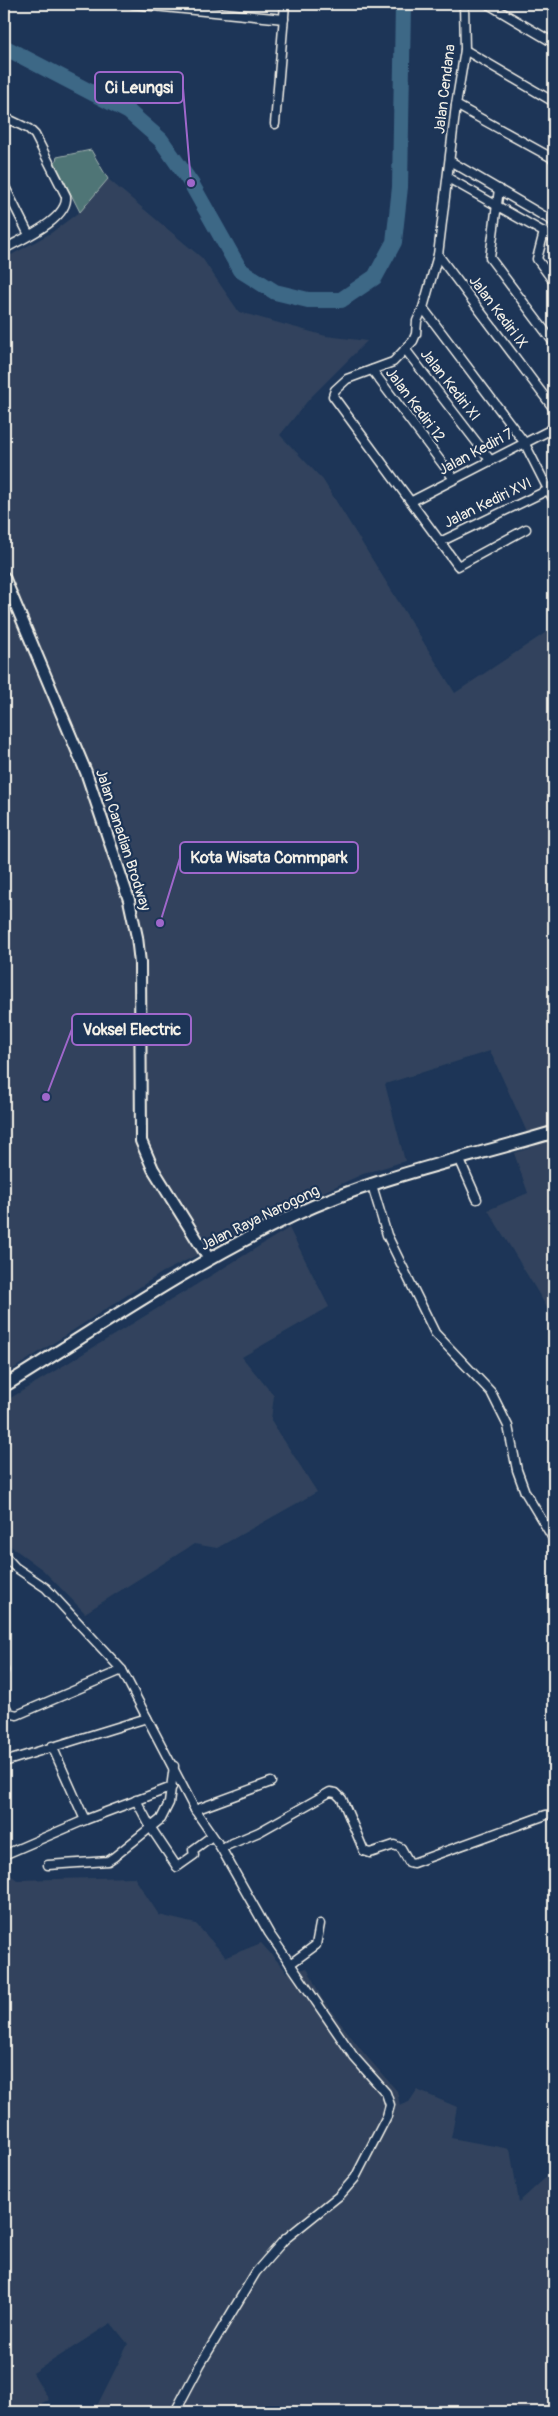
<svg xmlns="http://www.w3.org/2000/svg" width="558" height="2416" font-family="Pangolin,sans-serif">
	<rect width="100%" height="100%" fill="#1d3557"/>
	<filter id="ink" filterUnits="userSpaceOnUse"><feTurbulence type="fractalNoise" baseFrequency=".02" numOctaves="2"/><feDisplacementMap in="SourceGraphic" scale="10" xChannelSelector="R" yChannelSelector="G"/><feConvolveMatrix kernelMatrix="1 2 1 2 8 2 1 2 1" color-interpolation-filters="sRGB"/></filter>
	<g filter="url(#ink)">
		<g fill="#31435d">
			<path d="M108,179L202,258L239,312L326,336L367,341L310,398L280,435L323,480L455,693L554,627V1319L488,1210L528,1193L514,1153L530,1148L526,1130L490,1051L385,1084L405,1161L363,1174L323,1192L163,1272L4,1375V259L51,233L79,212Z"/>
			<path d="M289,1228L329,1307L242,1357L274,1396L271,1420L317,1492L217,1548L194,1544L85,1613L43,1570L9,1545L4,1537V1402Z"/>
			<path d="M4,1870L17,1880L134,1877L159,1915L196,1924L226,1957L261,1943L288,1973L307,1968L322,1999L362,2051L397,2091L400,2106L409,2102L417,2090L457,2107L451,2138L510,2149L519,2202L554,2170V2412H94L128,2344L111,2323L33,2373L49,2400L29,2412H4Z"/>
		</g>
		<path fill="#4f7476" stroke="#a2b2af" d="M91,150L108,179L80,212L55,163L57,157Z"/>
		<g fill="none" stroke-linecap="round" stroke-linejoin="round">
			<path stroke="#3e6786" stroke-width="16" d="M4,47L129,112L161,140L191,183L240,270L275,292L308,300H341L375,277L394,242L400,187L403,4"/>
			<g stroke="#f4f1e8" stroke-width="11">
				<g id="street">
					<path d="M133,4L284,19"/>
					<path d="M464,4L465,50L456,105L438,255L423,308L417,321L416,334L413,341L393,362L347,379L335,390L333,396L458,566L526,529"/>
					<path d="M488,4L554,43"/>
					<path d="M465,50L554,102"/>
					<path d="M456,105L554,159"/>
					<path d="M4,117L29,129L35,135L66,196C69,219 22,239 4,249"/>
					<path d="M275,124L285,4"/>
					<path d="M450,161L554,222"/>
					<path d="M448,178L554,238"/>
					<path d="M4,185L29,235"/>
					<path d="M499,189L490,258L554,343"/>
					<path d="M544,232L537,259L554,282"/>
					<path d="M438,255L554,409"/>
					<path d="M423,308L524,442L554,501"/>
					<path d="M405,349L491,461"/>
					<path d="M372,370L454,479"/>
					<path d="M412,501L554,428"/>
					<path d="M440,542L548,490"/>
					<path d="M459,1158L477,1199"/>
					<path d="M372,1185L387,1235L435,1333L491,1392L508,1426L517,1470L525,1492L554,1540"/>
					<path d="M4,1555L15,1567L46,1588L122,1670L195,1810L221,1848L269,1933L354,2057L386,2093L390,2105L387,2116L355,2178L340,2195L284,2240L256,2272L200,2365L175,2412"/>
					<path d="M4,1671V1670"/>
					<path d="M4,1704L9,1713L17,1715L122,1670"/>
					<path d="M52,1746L85,1820"/>
					<path d="M4,1762L147,1718"/>
					<path d="M136,1800L151,1828L177,1867L194,1855L193,1850L212,1836"/>
					<path d="M195,1810L271,1782"/>
					<path d="M221,1848L259,1832L330,1792L336,1793L342,1799L364,1851L370,1853L394,1845L401,1848L409,1862L413,1863L546,1815L554,1814"/>
					<path d="M6,1854L85,1820L172,1787"/>
					<path d="M48,1865L108,1861L114,1857L161,1819L169,1803L174,1766"/>
					<path d="M290,1964L316,1945L320,1924"/>
				</g>
			</g>
			<g stroke="#f4f1e8" stroke-width="14">
				<path id="secondary" d="M4,577L86,772L129,900L137,937L140,963L141,1141L153,1169L209,1259"/>
			</g>
			<g stroke="#f4f1e8" stroke-width="15">
				<path id="primary" d="M4,1386C99,1327 192,1263 294,1215C377,1176 468,1158 554,1132"/>
			</g>
			<use href="#street" stroke="#1d3557" stroke-width="8"/>
			<use href="#secondary" stroke="#1d3557" stroke-width="10"/>
			<use href="#primary" stroke="#1d3557" stroke-width="11"/>
		</g>
	</g>
	<g text-anchor="middle" dominant-baseline="central" stroke-width="4.5" stroke-linejoin="round" paint-order="stroke">
		<g font-size="15" fill="#f4f1e8" stroke="#1d3557">
			<text transform="translate(445 89) rotate(-83)">Jalan Cendana</text>
			<text transform="translate(498 312) rotate(53)">Jalan Kediri IX</text>
			<text transform="translate(450 385) rotate(52)">Jalan Kediri XI</text>
			<text transform="translate(415 405) rotate(53)">Jalan Kediri 12</text>
			<text transform="translate(476 452) rotate(-28)">Jalan Kediri 7</text>
			<text transform="translate(488 503) rotate(-26)">Jalan Kediri XVI</text>
			<text transform="translate(123 840) rotate(72)">Jalan Canadian Brodway</text>
			<text transform="translate(260 1218) rotate(-26)">Jalan Raya Narogong</text>
		</g>
	</g>
	<path fill="none" stroke="#9f67cb" stroke-width="2" d="M191 183L183 88M160 923L180 858M46 1097L72 1029"/>
	<g fill="#9f67cb" stroke="#1d3557" stroke-width="2">
		<circle cx="191" cy="183" r="5"/>
		<circle cx="160" cy="923" r="5"/>
		<circle cx="46" cy="1097" r="5"/>
	</g>
	<g fill="#1d3557" stroke="#9f67cb" stroke-width="2">
		<rect x="95" y="72" width="88" height="31" rx="5"/>
		<rect x="180" y="842" width="178" height="31" rx="5"/>
		<rect x="72" y="1014" width="119" height="31" rx="5"/>
	</g>
	<g font-size="16" text-anchor="middle" font-weight="bold" fill="#f4f1e8">
		<text x="139" y="93">Ci Leungsi</text>
		<text x="269" y="863">Kota Wisata Commpark</text>
		<text x="132" y="1035">Voksel Electric</text>
	</g>
	<rect width="558" height="2416" fill="none" stroke="#1d3557" stroke-width="20"/>
	<rect x="10" y="10" width="538" height="2396" fill="none" stroke="#f4f1e8" stroke-width="2" filter="url(#ink)"/>
</svg>
